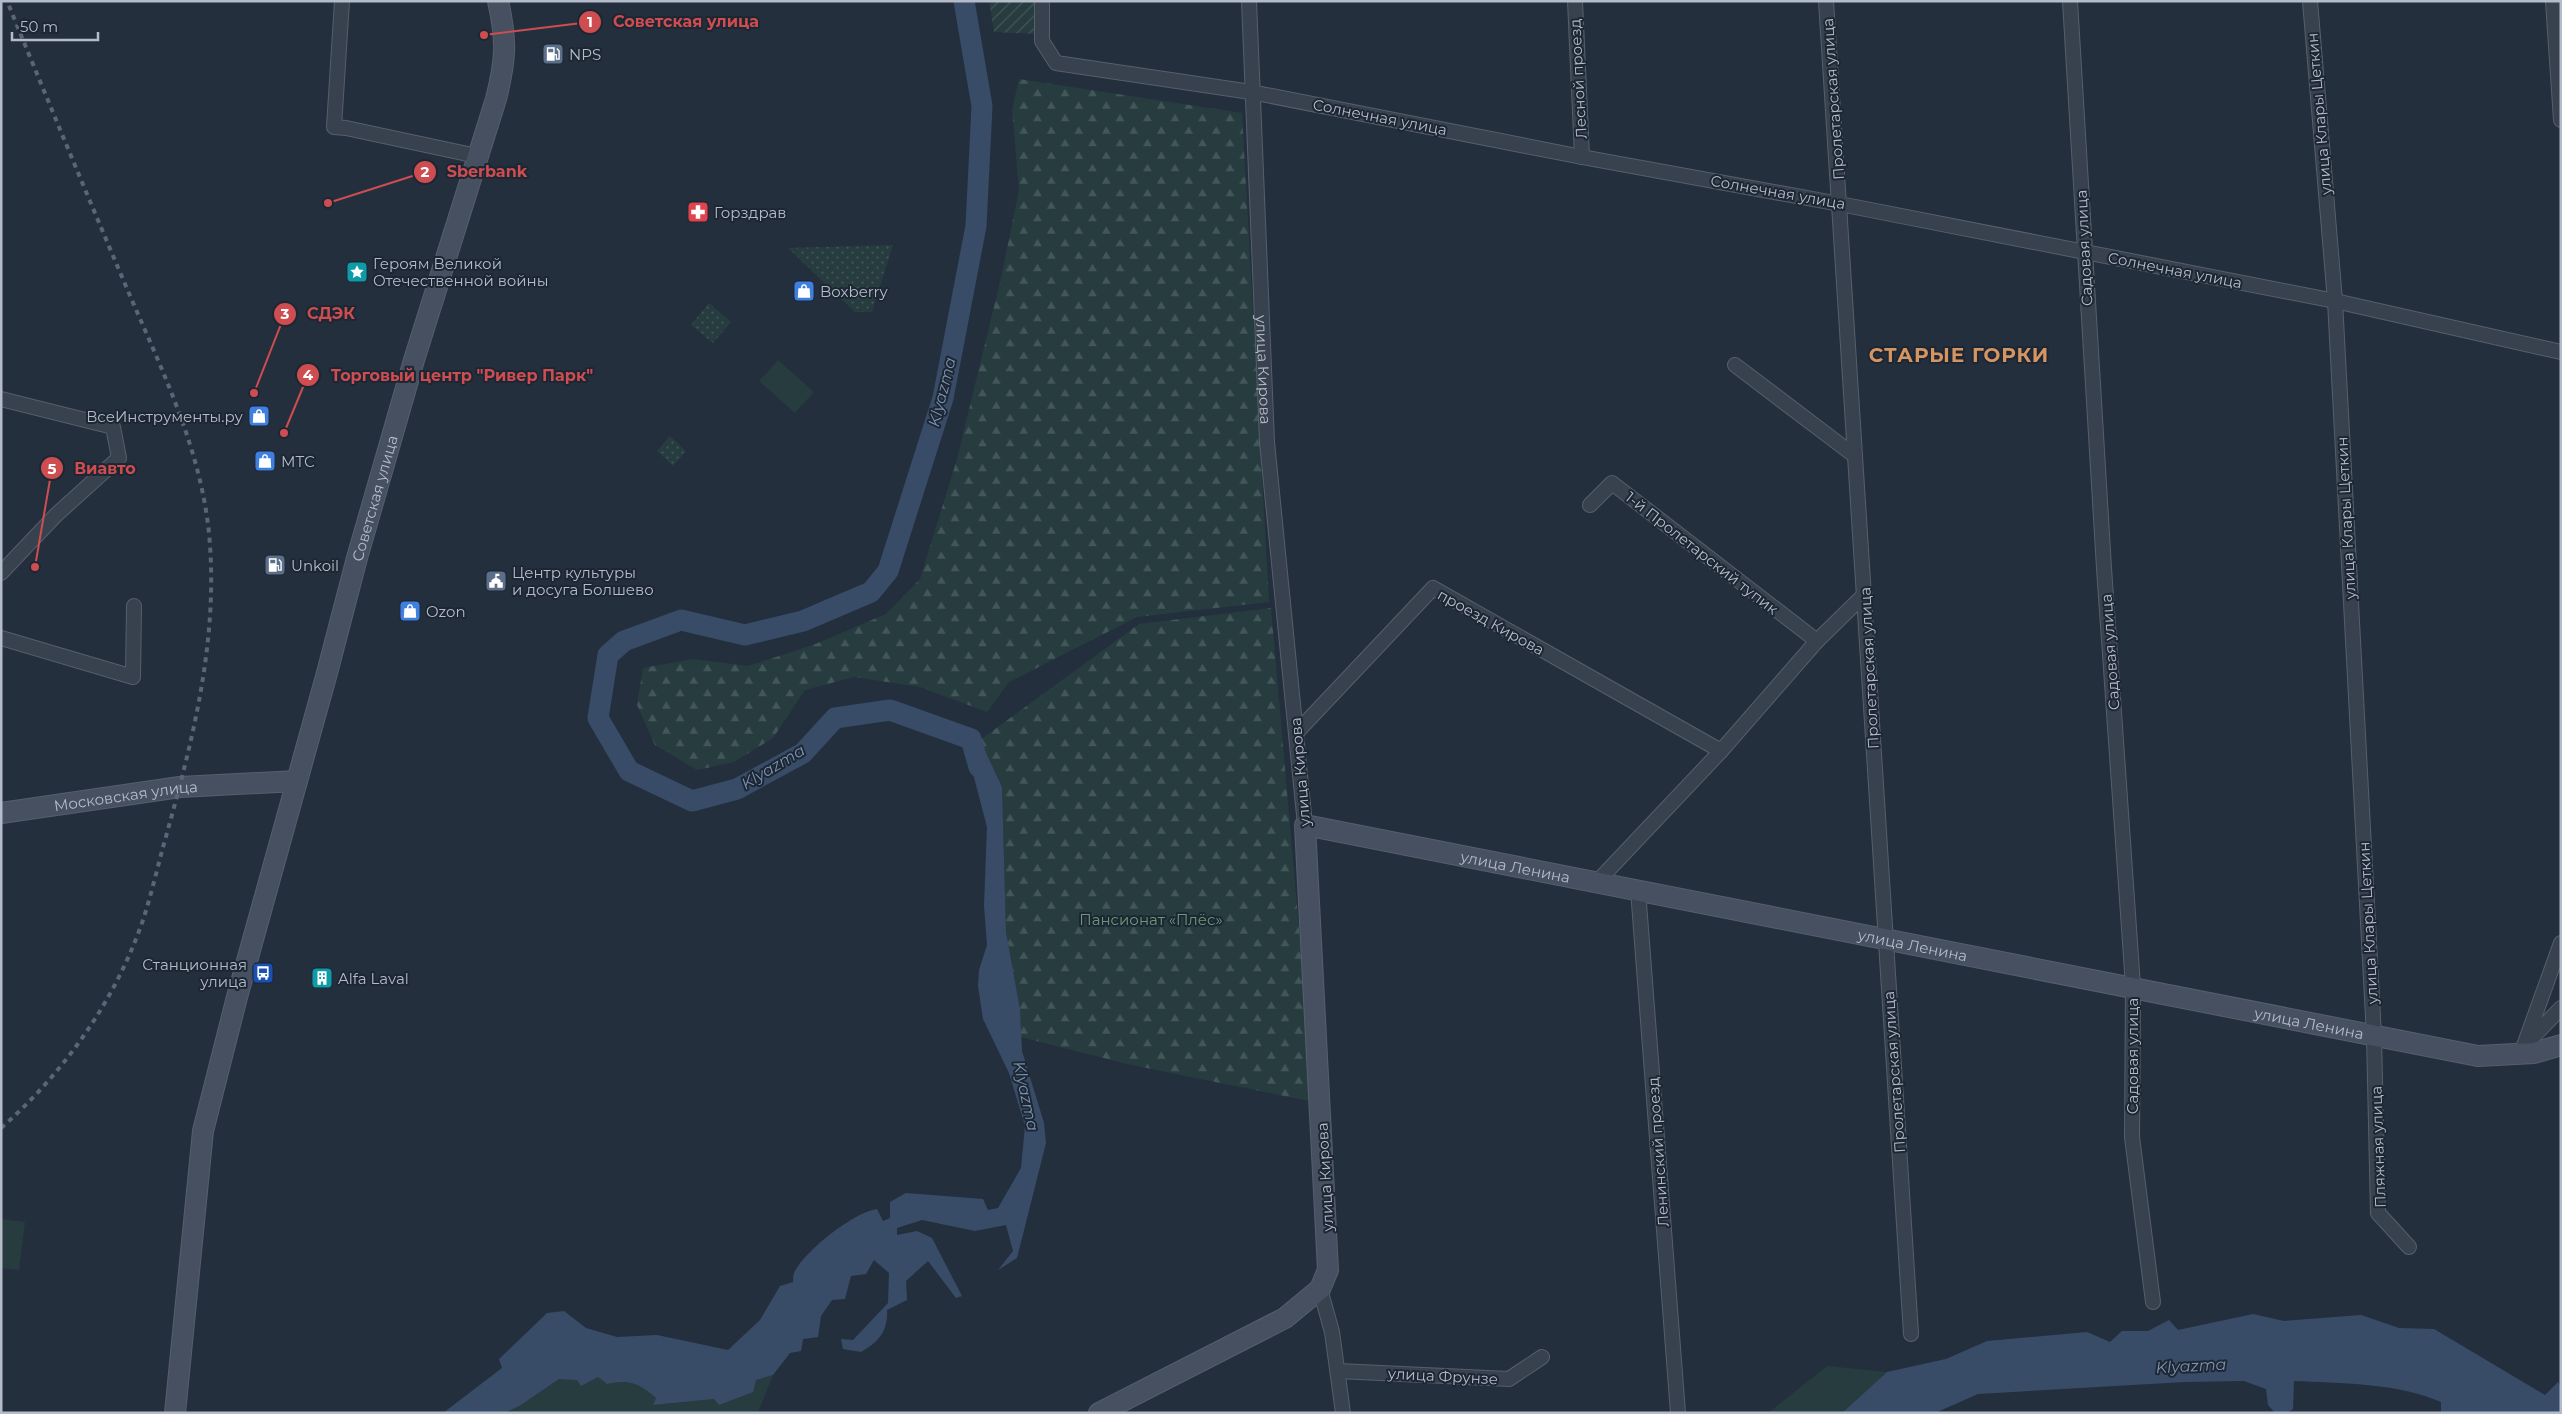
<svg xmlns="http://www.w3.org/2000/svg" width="2562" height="1414" font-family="Montserrat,sans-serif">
	<defs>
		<pattern id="forest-firs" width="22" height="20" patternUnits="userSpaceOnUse" patternTransform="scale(1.25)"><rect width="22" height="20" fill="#263c3f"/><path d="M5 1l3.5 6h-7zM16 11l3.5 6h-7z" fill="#435659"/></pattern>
		<pattern id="park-dots" width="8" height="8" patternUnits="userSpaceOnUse" patternTransform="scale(1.25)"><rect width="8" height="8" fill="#263c3f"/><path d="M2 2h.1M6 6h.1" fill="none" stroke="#435659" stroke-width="1.8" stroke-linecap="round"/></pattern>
		<pattern id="garden-furrows" width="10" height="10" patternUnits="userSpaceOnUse" patternTransform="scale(1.25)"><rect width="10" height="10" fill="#263c3f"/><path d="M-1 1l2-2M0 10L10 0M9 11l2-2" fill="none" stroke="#435659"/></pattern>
	</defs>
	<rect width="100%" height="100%" fill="#242f3e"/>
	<g fill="#263c3f">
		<path d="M778,360L814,392L795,413L759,381Z"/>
		<path d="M1,1219L25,1222L19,1270L1,1268Z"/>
		<path d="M1827,1366L1887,1372L1842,1413H1768Z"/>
		<path d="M773,1375L758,1413H505L521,1405L559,1379L598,1377L607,1384C629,1379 639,1383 656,1398L653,1405L714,1399L756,1380Z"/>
	</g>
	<g fill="url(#forest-firs)">
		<path d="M1019,79L1242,113L1269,602L1137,617L1009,682L987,712L920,687L854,677L805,690L773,738L734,762L697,770L655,745L637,705L643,668L693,659L748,666L813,645L886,614L920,579L957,459L1001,278L1019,190L1012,110Z"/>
		<path d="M1271,608L1314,1102L1127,1064L1021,1037L1020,1009L1006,932L1002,787L980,740L1139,624Z"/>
	</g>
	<g fill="url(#park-dots)">
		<path d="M893,245L872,312H855L788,248Z"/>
		<path d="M709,303L731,322L713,343L691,325Z"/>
		<path d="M670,436L686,451L673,466L657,451Z"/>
	</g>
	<path fill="url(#garden-furrows)" d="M989,1H1037L1036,34L994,32Z"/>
	<g fill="#394c67">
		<path d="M964,739L980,740L1002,787L1006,932L1020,1009L1022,1051L1044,1123L1046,1143L1017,1258L998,1270L1013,1251L1006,1225L975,1231L922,1220L897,1228V1235L917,1231L932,1238L962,1296L956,1298L928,1261L906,1281L907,1300L887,1310C888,1331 879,1342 861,1352L843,1349L841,1339L853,1340L888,1303L889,1273L874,1260L866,1274L851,1276L845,1299L832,1300L821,1316L818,1337L803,1339L801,1351L790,1353L773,1375L756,1380L753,1392L719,1405L714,1399L653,1405L656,1398C639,1383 629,1379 607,1384L598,1377L581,1386L577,1380L559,1379L521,1405L505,1413H443L502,1368L499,1359L547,1313L564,1311L586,1328L617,1337L657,1335L728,1350L760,1320L780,1286L793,1282C793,1279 793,1274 795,1271C806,1250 854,1212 877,1209L883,1221L890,1218V1202L906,1193L983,1199L988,1210L998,1208L1021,1168L1025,1126L1009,1073L983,1019L978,986L979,970L987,945L984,906L987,827Z"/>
		<path d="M2253,1314L2284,1321L2361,1315L2399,1328L2434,1329L2545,1395L2558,1382L2561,1387V1413H2448L2441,1412V1402C2398,1383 2340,1383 2294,1381L2293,1409L2287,1413H2275L2268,1405L2266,1389L2244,1381L2185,1382L1978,1394L1935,1413H1842L1887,1372L1946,1359L1987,1341L2087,1332L2110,1342L2122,1331H2148L2169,1320L2178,1330Z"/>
	</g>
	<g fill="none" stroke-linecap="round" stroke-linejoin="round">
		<path stroke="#394c67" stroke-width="21" d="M964,1L982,106L976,226L943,398L888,571L871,592L803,621L745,635L681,620L624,641L608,655L598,718L629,771L692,801L737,789L803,753L835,718L890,710L971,739L979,767"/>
		<g stroke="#565f6c" stroke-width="16">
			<g id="street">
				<path d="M342,1L334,127L346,128L477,156"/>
				<path d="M1042,1V41L1056,63L1251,92L1582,157L1840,204L2335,301L2561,352"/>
				<path id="s1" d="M1249,1L1267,442L1305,825"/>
				<path d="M1575,1L1582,157"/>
				<path d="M1826,1L1911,1334"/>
				<path d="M2070,1L2104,568L2133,986L2132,1137L2153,1302"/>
				<path d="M2310,1L2335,301L2374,1036L2378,1213L2409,1247"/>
				<path d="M2553,1L2561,120"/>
				<path d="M1735,365L1855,456"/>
				<path d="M1,399L113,427L119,458L56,515L1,573"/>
				<path d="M1590,505L1612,483L1817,641"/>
				<path d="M1,638L133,677L134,606"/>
				<path d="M1297,732L1433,588L1721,751"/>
				<path d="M1597,882L1721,751L1817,641L1865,594"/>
				<path d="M1638,890L1678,1413"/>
				<path d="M2528,1042L2561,1008"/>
				<path d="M2521,1054L2561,943"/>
				<path d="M1320,1289L1332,1332L1343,1413"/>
				<path d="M1338,1371L1509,1379L1542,1357"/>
			</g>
		</g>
		<g stroke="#565f6c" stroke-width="22">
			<g id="secondary">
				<path id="s2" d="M1,813L180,787L297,781"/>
				<path id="s3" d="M175,1413L203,1131L237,997L327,673L357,558L414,360L496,99C506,59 507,41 498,1"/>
				<path id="s4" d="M1099,1413L1285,1318L1320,1289L1328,1270L1305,825L2478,1056L2534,1053L2561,1045"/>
			</g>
		</g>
		<use href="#street" stroke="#38414e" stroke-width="14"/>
		<use href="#secondary" stroke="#465061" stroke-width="20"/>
		<path stroke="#5a6575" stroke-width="4" stroke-dasharray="5 5" stroke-linecap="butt" d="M1,1128C65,1072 117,998 144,917C152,892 158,865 165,840C193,740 219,638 209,533C200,445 159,364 125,284C85,190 46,96 7,1"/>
	</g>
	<defs>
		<g id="fuel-square" transform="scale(1.125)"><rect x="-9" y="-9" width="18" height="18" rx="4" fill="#5c6f8a" stroke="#1d2633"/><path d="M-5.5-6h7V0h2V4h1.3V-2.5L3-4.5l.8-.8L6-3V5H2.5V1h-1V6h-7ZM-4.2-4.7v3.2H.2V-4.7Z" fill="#fff"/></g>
		<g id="pharmacy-square" transform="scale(1.125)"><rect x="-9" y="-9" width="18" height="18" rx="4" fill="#e0444e" stroke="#1d2633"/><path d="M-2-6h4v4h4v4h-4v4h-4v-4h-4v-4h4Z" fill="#fff"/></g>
		<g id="sight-square" transform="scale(1.125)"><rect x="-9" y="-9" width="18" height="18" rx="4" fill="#0f9aa8" stroke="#1d2633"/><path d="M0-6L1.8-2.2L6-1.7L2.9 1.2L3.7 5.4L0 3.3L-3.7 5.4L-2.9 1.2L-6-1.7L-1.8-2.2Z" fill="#fff"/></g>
		<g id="shop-square" transform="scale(1.125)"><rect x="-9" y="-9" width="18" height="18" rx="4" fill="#3f7fe0" stroke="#1d2633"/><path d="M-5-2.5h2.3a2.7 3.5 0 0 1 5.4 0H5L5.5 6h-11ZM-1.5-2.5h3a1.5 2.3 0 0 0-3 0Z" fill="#fff"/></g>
		<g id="civic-square" transform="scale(1.125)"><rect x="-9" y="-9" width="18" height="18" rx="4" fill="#5c6f8a" stroke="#1d2633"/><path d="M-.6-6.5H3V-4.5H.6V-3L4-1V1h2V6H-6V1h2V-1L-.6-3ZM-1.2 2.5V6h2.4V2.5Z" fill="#fff"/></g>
		<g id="bus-square" transform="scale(1.125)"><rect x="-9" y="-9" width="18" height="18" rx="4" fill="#1a4fb4" stroke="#1d2633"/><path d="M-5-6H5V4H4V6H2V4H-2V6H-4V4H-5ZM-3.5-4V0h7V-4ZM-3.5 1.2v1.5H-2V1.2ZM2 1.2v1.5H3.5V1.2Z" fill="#fff"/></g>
		<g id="building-square" transform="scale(1.125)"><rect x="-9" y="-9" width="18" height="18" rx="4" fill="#0f9aa8" stroke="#1d2633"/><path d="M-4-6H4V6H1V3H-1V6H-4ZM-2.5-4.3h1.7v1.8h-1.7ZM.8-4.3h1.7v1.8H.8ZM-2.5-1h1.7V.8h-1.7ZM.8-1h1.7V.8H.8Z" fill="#fff"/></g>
	</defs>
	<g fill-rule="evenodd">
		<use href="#fuel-square" x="553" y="54"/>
		<use href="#pharmacy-square" x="698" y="212"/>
		<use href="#sight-square" x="357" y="272"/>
		<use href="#shop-square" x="804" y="291"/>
		<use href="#shop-square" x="259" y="416"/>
		<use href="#shop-square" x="265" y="461"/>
		<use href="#fuel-square" x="275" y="565"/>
		<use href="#civic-square" x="496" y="581"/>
		<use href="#shop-square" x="410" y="611"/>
		<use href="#bus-square" x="263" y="973"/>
		<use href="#building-square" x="322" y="978"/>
	</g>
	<g text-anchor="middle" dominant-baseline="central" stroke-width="4" stroke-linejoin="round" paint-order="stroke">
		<g font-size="15" fill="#b4bcc9" stroke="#1d2633" text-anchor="start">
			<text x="569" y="54">NPS</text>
			<text x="714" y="212">Горздрав</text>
			<text x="373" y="263">Героям Великой<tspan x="373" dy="17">Отечественной войны</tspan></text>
			<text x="820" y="291">Boxberry</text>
			<text x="243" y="416" text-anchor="end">ВсеИнструменты.ру</text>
			<text x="281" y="461">МТС</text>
			<text x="291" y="565">Unkoil</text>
			<text x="512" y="572">Центр культуры<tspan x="512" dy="17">и досуга Болшево</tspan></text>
			<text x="426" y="611">Ozon</text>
			<text x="247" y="964" text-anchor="end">Станционная<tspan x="247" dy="17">улица</tspan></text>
			<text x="338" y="978">Alfa Laval</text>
		</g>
		<g font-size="15" fill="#b4bcc9" stroke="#1d2633">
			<text transform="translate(1578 79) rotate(-93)">Лесной проезд</text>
			<text transform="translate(1833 99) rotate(-94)">Пролетарская улица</text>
			<text transform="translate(2319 114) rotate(-95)">улица Клары Цеткин</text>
			<text transform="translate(1380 117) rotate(11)">Солнечная улица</text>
			<text transform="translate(1778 192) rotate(10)">Солнечная улица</text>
			<text transform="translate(2084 248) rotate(-93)">Садовая улица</text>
			<text transform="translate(2175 270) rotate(11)">Солнечная улица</text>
			<text stroke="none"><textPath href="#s1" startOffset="369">улица Кирова</textPath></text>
			<text stroke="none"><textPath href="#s3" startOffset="939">Советская улица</textPath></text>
			<text transform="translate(2346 518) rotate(-93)">улица Клары Цеткин</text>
			<text transform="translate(1702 553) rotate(38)">1-й Пролетарский тупик</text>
			<text transform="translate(1491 622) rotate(29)">проезд Кирова</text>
			<text transform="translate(2110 652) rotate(-94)">Садовая улица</text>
			<text transform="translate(1869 668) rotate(-93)">Пролетарская улица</text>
			<text transform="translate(1300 772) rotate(-95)">улица Кирова</text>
			<text stroke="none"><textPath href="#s2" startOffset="126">Московская улица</textPath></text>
			<text stroke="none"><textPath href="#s4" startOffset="935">улица Ленина</textPath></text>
			<text transform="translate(2368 923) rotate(-93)">улица Клары Цеткин</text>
			<text stroke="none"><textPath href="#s4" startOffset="1340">улица Ленина</textPath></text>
			<text stroke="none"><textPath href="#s4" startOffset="1744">улица Ленина</textPath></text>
			<text transform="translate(2132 1056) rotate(-90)">Садовая улица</text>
			<text transform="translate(1894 1072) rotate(-94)">Пролетарская улица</text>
			<text transform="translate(2378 1147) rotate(-92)">Пляжная улица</text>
			<text transform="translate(1658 1152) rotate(-94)">Ленинский проезд</text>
			<text transform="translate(1325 1177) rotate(-93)">улица Кирова</text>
			<text transform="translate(1443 1376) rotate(3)">улица Фрунзе</text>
		</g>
		<g font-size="15" fill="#6b9a76" stroke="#1d2633">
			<text x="1151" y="919">Пансионат «Плёс»</text>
		</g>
		<g font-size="16" font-style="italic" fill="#7c92b1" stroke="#1d2633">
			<text transform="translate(942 392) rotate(-76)">Klyazma</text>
			<text transform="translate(773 767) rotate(-31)">Klyazma</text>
			<text transform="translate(1026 1096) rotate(78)">Klyazma</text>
			<text transform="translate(2191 1366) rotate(-3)">Klyazma</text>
		</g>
		<g font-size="20" font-weight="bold" letter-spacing="1" fill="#d59563" stroke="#1d2633">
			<text x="1959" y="355">СТАРЫЕ ГОРКИ</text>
		</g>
	</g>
	<path fill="none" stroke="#ce4d50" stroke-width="2" d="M484 35L590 22M328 203L425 172M254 393L285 314M284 433L308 375M35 567L52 468"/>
	<g fill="#ce4d50" stroke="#1d2633" stroke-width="2">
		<circle cx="484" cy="35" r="5"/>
		<circle cx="328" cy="203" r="5"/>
		<circle cx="254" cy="393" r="5"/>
		<circle cx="284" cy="433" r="5"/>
		<circle cx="35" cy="567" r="5"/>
		<circle cx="590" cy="22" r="12"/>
		<circle cx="425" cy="172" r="12"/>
		<circle cx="285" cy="314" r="12"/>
		<circle cx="308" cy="375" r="12"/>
		<circle cx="52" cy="468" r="12"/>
	</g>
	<g font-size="15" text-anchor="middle" font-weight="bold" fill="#fff">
		<text x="590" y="27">1</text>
		<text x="425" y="177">2</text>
		<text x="285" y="319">3</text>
		<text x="308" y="380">4</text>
		<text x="52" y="474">5</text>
	</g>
	<g font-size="16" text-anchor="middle" font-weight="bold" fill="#ce4d50" stroke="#1d2633" stroke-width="4" stroke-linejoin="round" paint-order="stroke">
		<text x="686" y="27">Советская улица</text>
		<text x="487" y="177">Sberbank</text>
		<text x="331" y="319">СДЭК</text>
		<text x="462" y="381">Торговый центр "Ривер Парк"</text>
		<text x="105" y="474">Виавто</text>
	</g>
	<rect width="2562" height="1414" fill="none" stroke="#b4bcc9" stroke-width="5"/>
	<path d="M12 32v8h86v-8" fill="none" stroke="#b4bcc9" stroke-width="2.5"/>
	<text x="20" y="32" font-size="15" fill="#b4bcc9" stroke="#1d2633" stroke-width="4" paint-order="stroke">50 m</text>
</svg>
